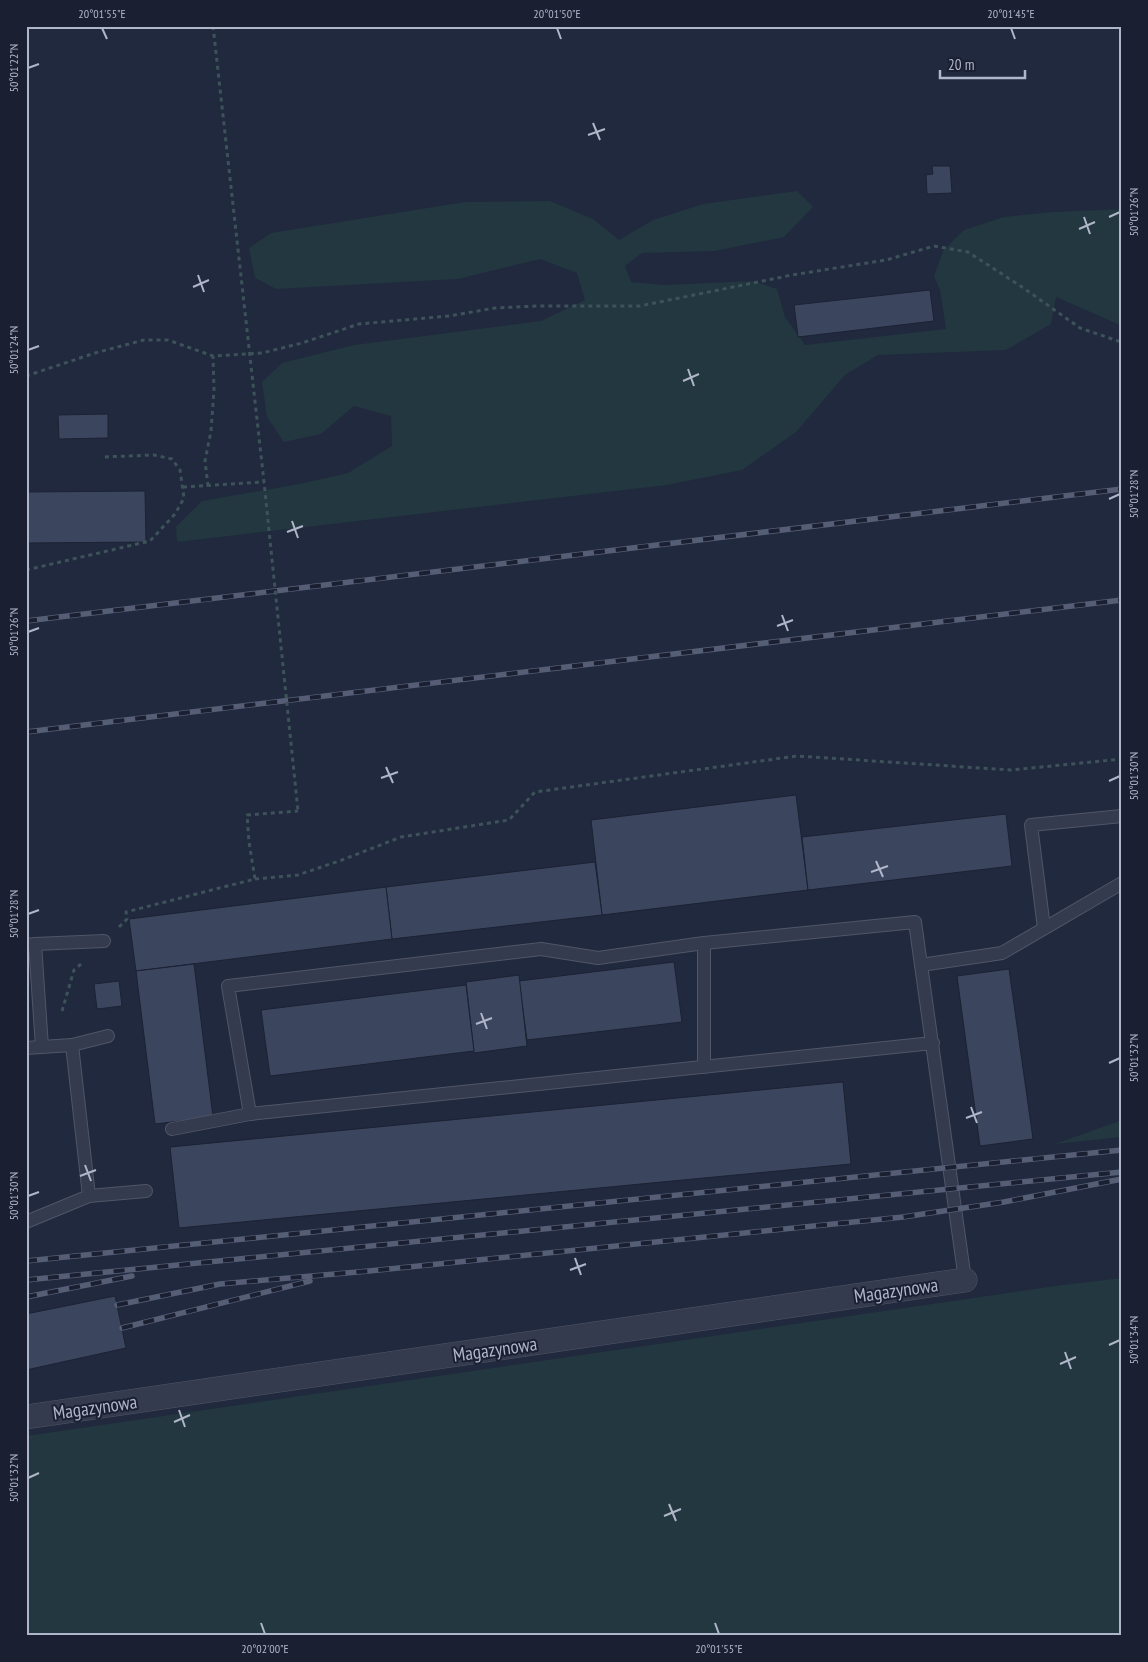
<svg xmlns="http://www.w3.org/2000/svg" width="1148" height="1662" font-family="'PT Sans Narrow',sans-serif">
	<rect width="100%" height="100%" fill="#20293e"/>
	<g fill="#22373f">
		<path d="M797,191L813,207L784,237L714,251L642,253L625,266L631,282L663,285L753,281L777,289L785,317L805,345L946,329L940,290L934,276L943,251L964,230L1004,217L1053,212L1122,209V326L1056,297L1051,324L1006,350L878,355L845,375L796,432L742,470L667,485L177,542L176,527L202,501L299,484L348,473L392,446L391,416L354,406L321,434L284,442L267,417L262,382L282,363L354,345L541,321L585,300L577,273L540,259L458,279L276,289L255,278L249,248L271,233L465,202L550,201L593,219L619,240L653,220L703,204Z"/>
		<path d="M1122,1120V1137L1055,1144Z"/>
		<path d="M1122,1278V1636H26V1436L1055,1286Z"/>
	</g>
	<g fill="#3c455e" stroke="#1c2234">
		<path d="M932,166H950L952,193L927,194L926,175L933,174Z"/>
		<path d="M930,290L934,321L798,337L794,305Z"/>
		<path d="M108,414V438L59,439L58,415Z"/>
		<path d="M145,491L146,542L26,543V492Z"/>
		<path d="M796,795L808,890L602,915L591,820Z"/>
		<path d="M1006,814L1012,866L808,890L802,837Z"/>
		<path d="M595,862L602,915L392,939L386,887Z"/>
		<path d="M386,887L392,939L136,971L129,919Z"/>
		<path d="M674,962L682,1022L527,1040L519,981Z"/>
		<path d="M194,964L213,1117L155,1124L136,971Z"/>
		<path d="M1009,969L1033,1139L980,1146L957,976Z"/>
		<path d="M519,975L527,1046L474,1053L466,982Z"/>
		<path d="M119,981L122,1006L97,1009L94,984Z"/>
		<path d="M466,985L474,1051L270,1076L261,1010Z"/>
		<path d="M843,1082L851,1164L179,1228L170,1147Z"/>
		<path d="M115,1296L126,1348L26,1370V1314Z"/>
	</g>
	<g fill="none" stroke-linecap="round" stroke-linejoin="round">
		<g stroke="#505668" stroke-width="14">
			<g id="lane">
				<path d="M1044,928L1031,825L1122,816"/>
				<path d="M35,944L104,941"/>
				<path d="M26,945L35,944L42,1047"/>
				<path d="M921,965L1002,953L1122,883"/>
				<path d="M933,1043L250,1114L228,986L541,949L598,958L704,943L915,922L965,1280"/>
				<path d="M72,1045L108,1036"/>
				<path d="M26,1048L72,1045L89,1196L26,1222"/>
				<path d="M704,1067V943"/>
				<path d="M172,1129L250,1114"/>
				<path d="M89,1196L146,1191"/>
			</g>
		</g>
		<g stroke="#505668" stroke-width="25">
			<path id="street" d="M26,1417L965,1280"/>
		</g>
		<g stroke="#3d5359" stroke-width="3" stroke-dasharray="4 4" stroke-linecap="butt">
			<path d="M26,376L95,353L144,340H168L213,356L262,353L302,343L359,324L449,316L495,308L537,306H640L792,275L886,260L934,246L968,252L1022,287L1080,328L1118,341H1122"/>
			<path d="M208,486L205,461L211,431L214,390L213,356"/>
			<path d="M183,487L264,482"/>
			<path d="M26,570L150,541L175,514L184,498L180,470L172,459L154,455L103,457"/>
			<path d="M255,879L298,875L342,860L401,837L509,820L535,792L797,756L1011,770L1122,759"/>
			<path d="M119,927L127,919L126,912L255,879L249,842L247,815L298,811"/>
			<path d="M62,1011L74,970L81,964"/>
		</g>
		<use href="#lane" stroke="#343b4e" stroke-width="12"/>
		<use href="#street" stroke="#343b4e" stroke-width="24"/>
		<g stroke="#565e75" stroke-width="5.5">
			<g id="rail">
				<path d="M26,621L1122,489"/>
				<path d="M26,732L1122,600"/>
				<path d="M26,1261L1122,1150"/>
				<path d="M26,1280L1122,1172"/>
				<path d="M26,1297L132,1276"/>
				<path d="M117,1305L220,1284L369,1271L903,1217L1004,1202L1122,1179"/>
				<path d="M122,1328L310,1281"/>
			</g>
		</g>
		<use href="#rail" stroke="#1a2032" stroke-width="4" stroke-dasharray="11" stroke-linecap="butt"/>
		<path stroke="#3d5359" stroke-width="3" stroke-dasharray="4 4" stroke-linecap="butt" d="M213,26L264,482L298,811"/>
	</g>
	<path fill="none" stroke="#b0b6c9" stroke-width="2" d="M102,28L107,39M557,28L561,39M1011,28L1015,39M28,68L39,64M593,123L600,140M588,135L605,129M1084,217L1090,234M1109,217L1120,212M1079,229L1095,222M198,275L204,292M193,287L209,280M28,350L39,346M688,369L694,386M683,381L699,374M1109,499L1120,494M292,521L298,538M287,532L303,526M782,615L788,631M777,626L793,620M28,632L39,628M386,767L393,783M381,778L398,772M1109,781L1120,776M876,861L883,877M871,872L888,866M28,914L39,910M481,1013L487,1029M476,1024L492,1018M1109,1063L1120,1058M971,1107L977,1123M966,1118L982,1112M85,1165L91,1181M80,1176L96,1170M28,1196L39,1192M575,1258L581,1275M570,1270L586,1264M1109,1345L1120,1340M1065,1352L1071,1369M1060,1364L1076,1357M179,1410L185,1427M174,1422L190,1415M28,1478L39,1473M669,1504L676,1521M664,1516L681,1509M261,1623L265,1634M715,1623L719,1634"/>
	<g text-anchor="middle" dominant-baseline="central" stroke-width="4" stroke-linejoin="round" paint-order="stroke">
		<g font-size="19" fill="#b0b6c9" stroke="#1a2032">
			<text transform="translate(896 1290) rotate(-8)">Magazynowa</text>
			<text transform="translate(495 1349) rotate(-8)">Magazynowa</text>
			<text transform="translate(95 1407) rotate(-8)">Magazynowa</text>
		</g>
	</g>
	<rect width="1148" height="1662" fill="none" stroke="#1a2032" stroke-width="55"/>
	<path d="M940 70v8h85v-8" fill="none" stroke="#b0b6c9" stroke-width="2.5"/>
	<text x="948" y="70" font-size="15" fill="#b0b6c9" stroke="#1a2032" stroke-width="4" paint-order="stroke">20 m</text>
	<rect x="28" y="28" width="1092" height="1606" fill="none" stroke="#b0b6c9" stroke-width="2"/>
	<g font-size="12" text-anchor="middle" fill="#b0b6c9">
		<text x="102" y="18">20°01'55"E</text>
		<text x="557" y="18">20°01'50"E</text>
		<text x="1011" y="18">20°01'45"E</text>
		<text transform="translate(14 68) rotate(-90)" y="4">50°01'22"N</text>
		<text transform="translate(1134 212) rotate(-90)" y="4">50°01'26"N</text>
		<text transform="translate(14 350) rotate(-90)" y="4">50°01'24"N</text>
		<text transform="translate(1134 494) rotate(-90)" y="4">50°01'28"N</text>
		<text transform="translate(14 632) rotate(-90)" y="4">50°01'26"N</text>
		<text transform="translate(1134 776) rotate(-90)" y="4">50°01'30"N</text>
		<text transform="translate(14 914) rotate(-90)" y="4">50°01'28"N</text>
		<text transform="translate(1134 1058) rotate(-90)" y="4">50°01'32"N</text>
		<text transform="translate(14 1196) rotate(-90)" y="4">50°01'30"N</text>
		<text transform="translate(1134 1340) rotate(-90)" y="4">50°01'34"N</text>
		<text transform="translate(14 1478) rotate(-90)" y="4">50°01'32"N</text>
		<text x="265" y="1653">20°02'00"E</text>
		<text x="719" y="1653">20°01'55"E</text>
	</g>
</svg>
